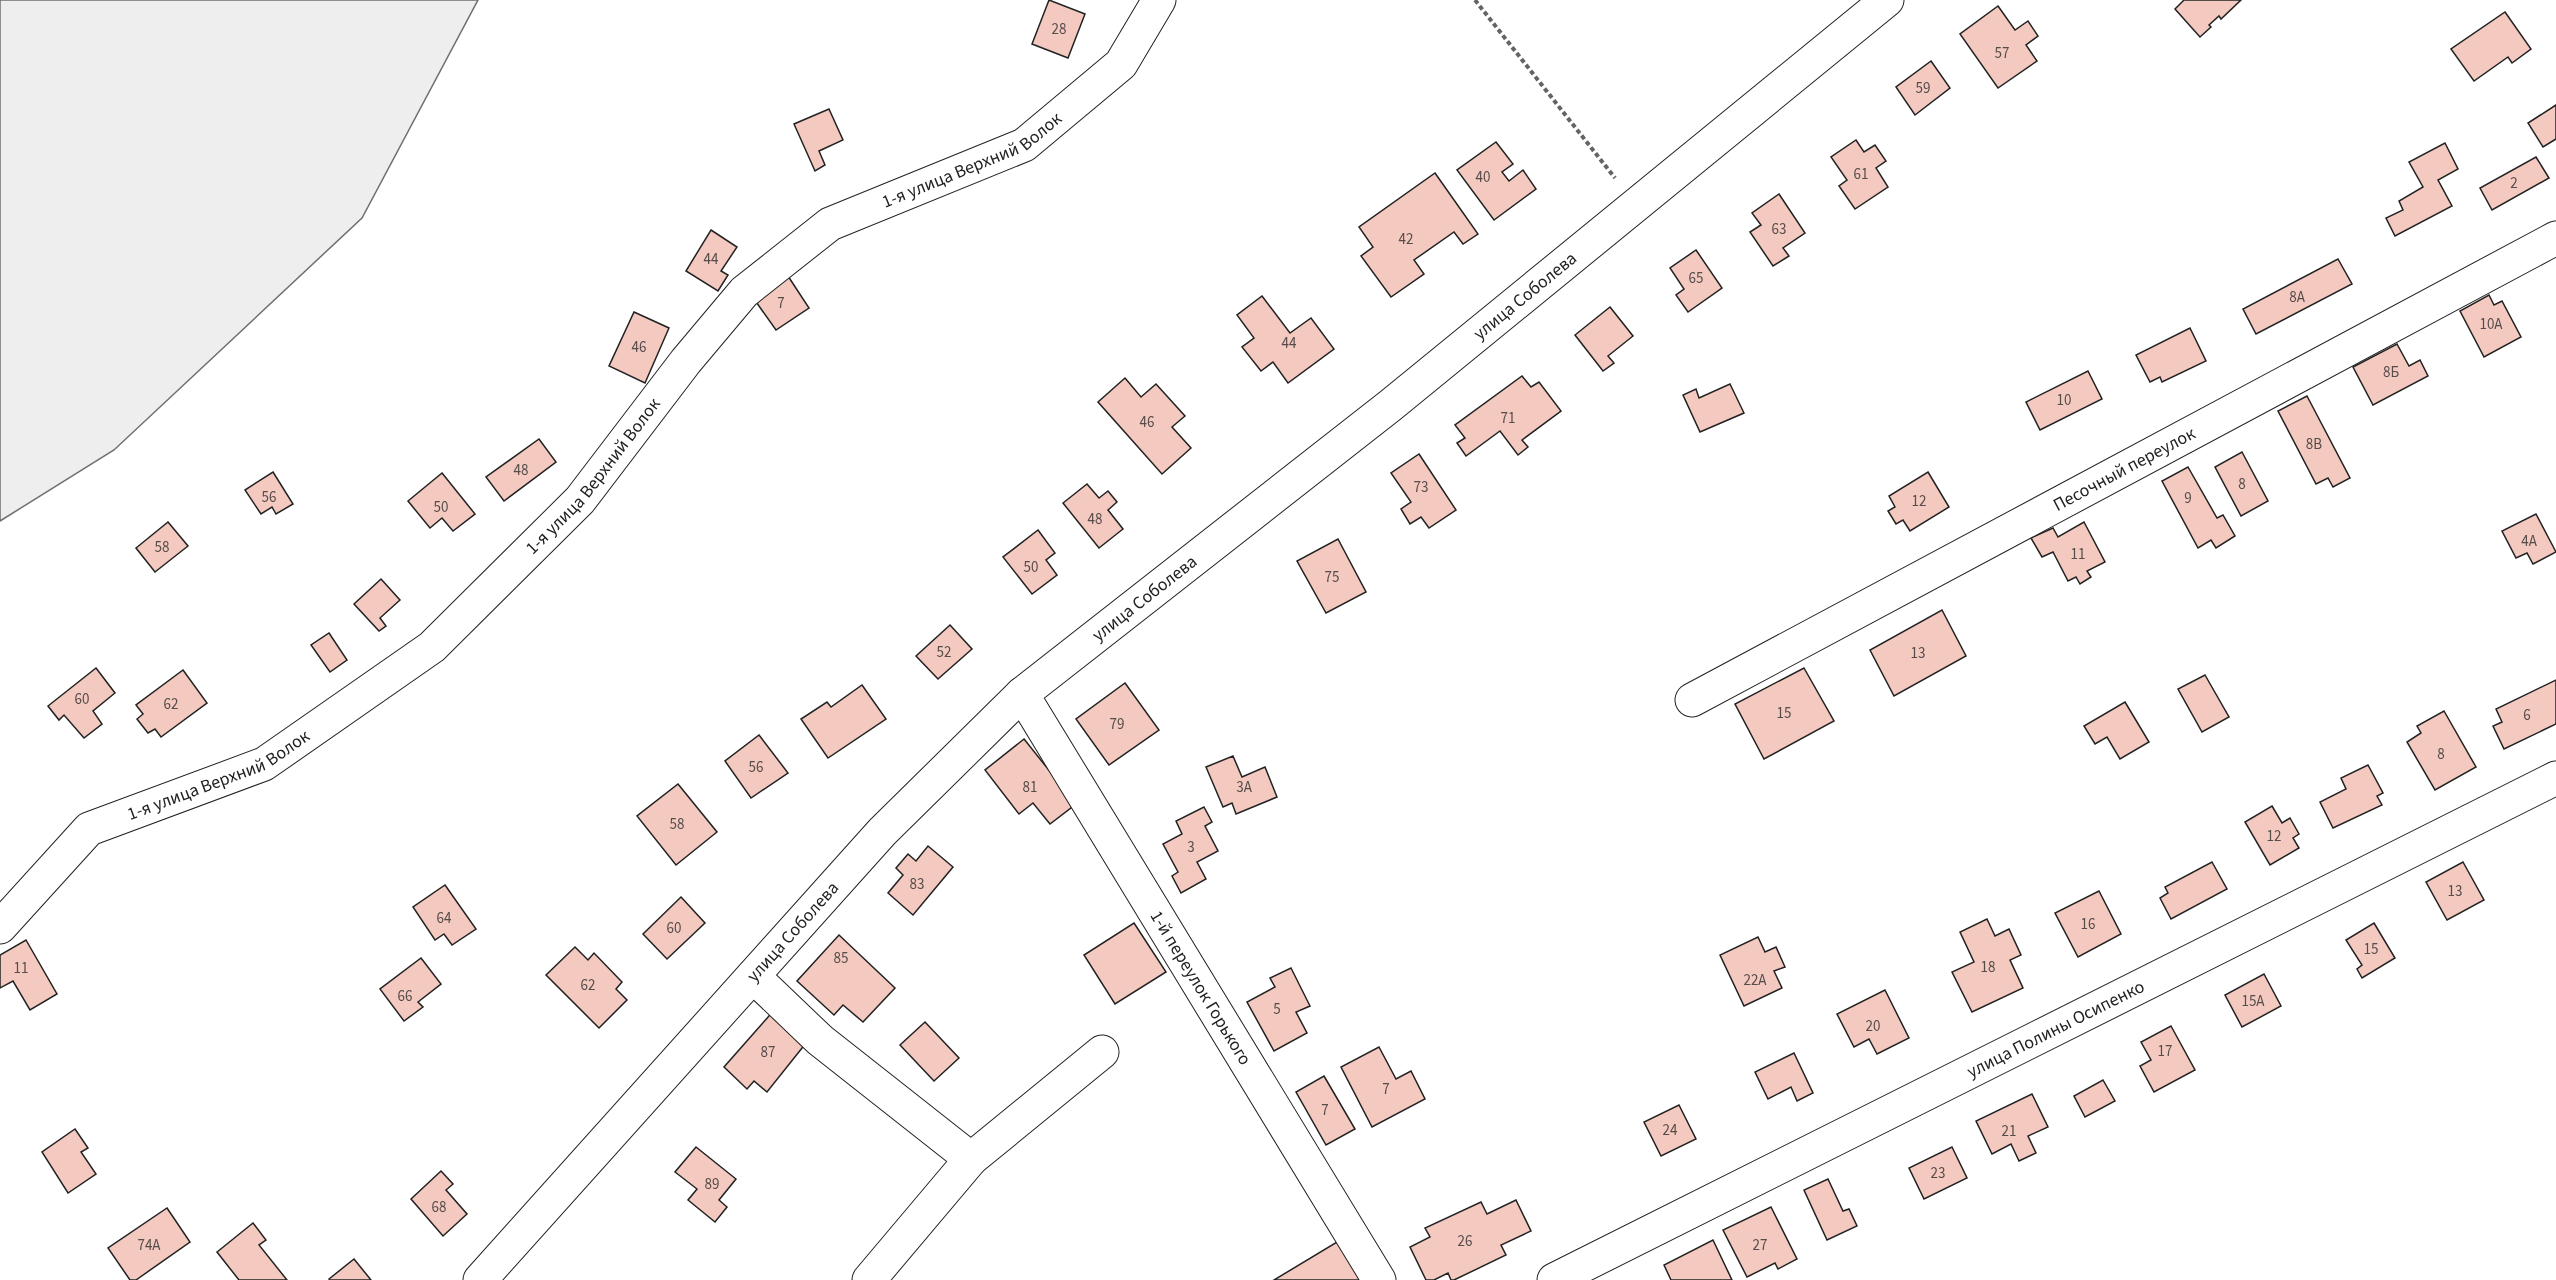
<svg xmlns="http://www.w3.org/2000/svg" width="2556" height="1280" font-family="'Source Sans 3',sans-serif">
	<rect width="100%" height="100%" fill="#fff"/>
	<path fill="#eee" stroke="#6f6f6f" stroke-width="1.5" d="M0,0H478L362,218L114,450L0,521Z"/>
	<g fill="#f3c9c0" stroke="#222" stroke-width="1.5">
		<path d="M1049,0L1085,14L1068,58L1032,44Z"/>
		<path d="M2184,0H2241L2221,19L2219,16L2209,25L2211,27L2200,37L2175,9Z"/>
		<path d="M1998,6L2015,30L2028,21L2038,36L2026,45L2037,61L1998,88L1960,34Z"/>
		<path d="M2505,12L2531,49L2512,63L2508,57L2474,81L2451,49Z"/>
		<path d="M1931,61L1950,88L1915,115L1896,87Z"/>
		<path d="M2556,105V139L2543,147L2528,123Z"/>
		<path d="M829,109L843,140L819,151L825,165L815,171L794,124Z"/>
		<path d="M1856,140L1864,152L1875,145L1886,161L1876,168L1888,187L1855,209L1839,186L1847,180L1831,157Z"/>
		<path d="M1496,142L1513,164L1502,172L1509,181L1523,170L1536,189L1494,220L1457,170Z"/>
		<path d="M2445,143L2458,169L2438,180L2452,206L2395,236L2386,218L2403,210L2399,201L2423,187L2409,162Z"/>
		<path d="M2536,157L2549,178L2492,210L2480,188Z"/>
		<path d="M1435,173L1478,234L1463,244L1454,232L1414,260L1424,274L1391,297L1361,256L1373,247L1359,227Z"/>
		<path d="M1779,194L1805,233L1783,248L1789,256L1773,266L1750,232L1761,225L1752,213Z"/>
		<path d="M711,230L737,247L721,271L728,275L718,291L686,271Z"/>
		<path d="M1696,250L1722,288L1688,312L1676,295L1684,289L1670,268Z"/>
		<path d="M2338,259L2352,284L2256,334L2243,309Z"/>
		<path d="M788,276L809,308L776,330L754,299Z"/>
		<path d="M2489,295L2494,305L2502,301L2521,337L2484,357L2460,311Z"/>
		<path d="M1262,296L1290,333L1311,318L1334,349L1288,383L1273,362L1261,371L1242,347L1254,338L1237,315Z"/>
		<path d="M1610,307L1633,336L1608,356L1614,363L1603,371L1575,335Z"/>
		<path d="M634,312L669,328L645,383L609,366Z"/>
		<path d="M2190,328L2206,361L2162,382L2160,377L2150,382L2136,355Z"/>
		<path d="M2397,344L2409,366L2420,360L2428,376L2373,405L2353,367Z"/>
		<path d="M2088,371L2102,399L2040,430L2026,402Z"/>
		<path d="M1522,376L1531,387L1539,382L1561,411L1522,440L1528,447L1518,455L1500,431L1466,456L1457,443L1465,438L1455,425Z"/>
		<path d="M1125,378L1141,397L1156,384L1185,416L1172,427L1191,448L1162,474L1098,402Z"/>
		<path d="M1730,384L1744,413L1700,432L1683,395L1696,389L1699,398Z"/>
		<path d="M2307,396L2350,478L2333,487L2328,478L2316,484L2278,411Z"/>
		<path d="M539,439L556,462L504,501L486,477Z"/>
		<path d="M2242,452L2268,501L2241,516L2215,467Z"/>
		<path d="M1419,454L1456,510L1429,528L1421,517L1410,524L1401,509L1411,502L1391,473Z"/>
		<path d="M2188,467L2217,518L2223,515L2235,536L2216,548L2211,540L2198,548L2162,481Z"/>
		<path d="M273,472L293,504L276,514L272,507L261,514L245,490Z"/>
		<path d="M1928,472L1949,507L1910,531L1903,520L1896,524L1888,511L1895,507L1889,496Z"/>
		<path d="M442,473L475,514L453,531L442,518L430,528L408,501Z"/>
		<path d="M1087,484L1099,498L1108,491L1117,502L1108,510L1123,529L1099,548L1063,503Z"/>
		<path d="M2536,514L2556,552L2533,564L2527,553L2516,558L2502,531Z"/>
		<path d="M168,522L188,546L155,572L136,548Z"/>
		<path d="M2084,522L2105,562L2087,571L2091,577L2080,584L2076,577L2068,581L2053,552L2042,557L2031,538L2053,528L2058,537Z"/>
		<path d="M1038,530L1055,553L1046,560L1057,575L1032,594L1003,557Z"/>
		<path d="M1338,539L1366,592L1326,613L1297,561Z"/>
		<path d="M381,579L400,600L380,618L386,626L379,631L354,604Z"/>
		<path d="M1942,610L1966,656L1894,696L1870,650Z"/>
		<path d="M950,625L972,649L938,679L916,656Z"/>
		<path d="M329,633L347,660L330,672L311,645Z"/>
		<path d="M96,668L115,693L93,711L102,724L84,738L64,715L59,720L48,706Z"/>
		<path d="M1804,668L1834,721L1764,759L1735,704Z"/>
		<path d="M183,670L207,703L161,737L155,729L148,733L137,719L143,714L136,705Z"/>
		<path d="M2205,675L2229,717L2202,732L2178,689Z"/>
		<path d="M2556,680V724L2504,749L2493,726L2502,722L2496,709Z"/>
		<path d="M1125,683L1159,730L1109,765L1076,719Z"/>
		<path d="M862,685L886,719L828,758L801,719L827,702L831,707Z"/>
		<path d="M2125,702L2149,742L2120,759L2107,737L2095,744L2084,726Z"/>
		<path d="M2444,711L2476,767L2435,790L2407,742L2421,733L2417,726Z"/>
		<path d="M759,735L788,773L751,798L725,761Z"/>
		<path d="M1024,739L1076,804L1050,824L1033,803L1019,814L985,770Z"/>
		<path d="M1233,756L1242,777L1265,767L1277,797L1236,814L1232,803L1223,807L1206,767Z"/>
		<path d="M2368,765L2383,793L2377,796L2382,805L2333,828L2320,802L2346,789L2341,778Z"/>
		<path d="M678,784L717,832L676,865L637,816Z"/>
		<path d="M2272,806L2282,823L2290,818L2299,834L2293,838L2299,848L2270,865L2245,822Z"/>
		<path d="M1204,807L1212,822L1205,826L1218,851L1197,862L1206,879L1181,893L1172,876L1178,872L1163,844L1182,834L1176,821Z"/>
		<path d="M928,846L953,867L913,915L888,893L903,875L896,868L908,854L916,861Z"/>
		<path d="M2212,862L2227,889L2171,919L2160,898L2168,893L2165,887Z"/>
		<path d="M2463,862L2484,900L2447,920L2426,882Z"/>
		<path d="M445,885L476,929L452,945L444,934L435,940L413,907Z"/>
		<path d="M2099,891L2121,934L2078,957L2055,913Z"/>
		<path d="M681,897L705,923L667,959L643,934Z"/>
		<path d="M1987,919L1995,936L2009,929L2021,955L2010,960L2023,988L1972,1012L1952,972L1974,962L1960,932Z"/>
		<path d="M1134,923L1166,972L1115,1004L1084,955Z"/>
		<path d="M2374,923L2395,958L2362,978L2357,969L2362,965L2346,940Z"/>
		<path d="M839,935L895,988L863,1022L843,1005L834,1015L797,981Z"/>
		<path d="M1758,937L1765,952L1776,947L1785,967L1774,971L1782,988L1744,1006L1720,955Z"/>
		<path d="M26,940L57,994L30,1010L13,981L0,988V955Z"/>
		<path d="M575,947L588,960L594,953L622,982L616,989L627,1000L599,1028L546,975Z"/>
		<path d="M421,958L441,984L418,1002L423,1007L404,1021L380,989Z"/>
		<path d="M1291,968L1310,1006L1296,1012L1307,1033L1274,1051L1247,1002L1275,987L1270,978Z"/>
		<path d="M2264,974L2281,1006L2242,1027L2225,995Z"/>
		<path d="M1885,990L1909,1038L1877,1054L1869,1039L1854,1047L1837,1014Z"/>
		<path d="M776,1008L810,1038L767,1092L754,1081L747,1089L724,1067Z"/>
		<path d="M925,1022L959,1058L934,1081L900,1045Z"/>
		<path d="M2171,1026L2195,1070L2154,1092L2140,1066L2151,1060L2141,1042Z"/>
		<path d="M1379,1047L1396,1079L1411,1071L1425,1099L1372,1127L1341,1067Z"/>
		<path d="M1794,1053L1813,1093L1797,1101L1791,1087L1768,1099L1755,1072Z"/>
		<path d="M1324,1076L1355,1129L1326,1145L1296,1092Z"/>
		<path d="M2103,1080L2115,1101L2085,1117L2074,1096Z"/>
		<path d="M2032,1094L2048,1127L2028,1136L2036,1153L2019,1161L2011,1144L1992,1154L1976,1121Z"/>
		<path d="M1679,1105L1696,1139L1661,1156L1644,1122Z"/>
		<path d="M75,1129L88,1148L81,1152L96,1174L68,1193L42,1152Z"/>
		<path d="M696,1147L736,1179L719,1200L727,1207L715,1222L688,1200L697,1189L675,1172Z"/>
		<path d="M1952,1147L1967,1178L1924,1199L1909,1168Z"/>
		<path d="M441,1171L453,1184L446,1190L467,1214L443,1236L411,1199Z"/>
		<path d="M1828,1179L1843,1211L1849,1209L1857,1226L1827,1240L1804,1190Z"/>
		<path d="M1516,1200L1531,1231L1501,1245L1506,1255L1454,1280H1451L1448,1273L1434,1280H1426L1410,1247L1430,1237L1425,1228L1481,1202L1487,1214Z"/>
		<path d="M1771,1207L1797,1259L1778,1269L1775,1263L1747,1277L1723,1230Z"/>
		<path d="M167,1208L190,1242L136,1280H130L108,1248Z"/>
		<path d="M253,1223L266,1240L259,1245L287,1280H239L217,1252Z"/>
		<path d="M1713,1240L1732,1280H1671L1664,1265Z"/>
		<path d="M1337,1242L1360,1280H1274Z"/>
		<path d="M354,1259L371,1280H330L329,1279Z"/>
	</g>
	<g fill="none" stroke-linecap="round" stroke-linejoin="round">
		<g stroke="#222" stroke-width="35">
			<g id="minor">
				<path id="s1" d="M1022,694L1379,1280"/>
				<path id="s2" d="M1692,700L2556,238"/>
				<path id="s3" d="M0,927L89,829L264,764L432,647L580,500L686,361L744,292L830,224L1024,145L1121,64L1159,0"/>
				<path d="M753,976L820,1040L971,1159"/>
				<path id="s4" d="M480,1280L882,832L1022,694L1391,405L1887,0"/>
				<path d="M869,1280L971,1159L1102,1052"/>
				<path id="s5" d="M1554,1280L2556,778"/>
			</g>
		</g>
		<path stroke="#646464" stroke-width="4" stroke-dasharray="4.5 3" stroke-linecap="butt" d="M1475,0L1615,178"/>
		<use href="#minor" stroke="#fff" stroke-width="33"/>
	</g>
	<g text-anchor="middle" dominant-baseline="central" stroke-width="4.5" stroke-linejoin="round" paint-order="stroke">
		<g font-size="15" fill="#564c4a">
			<text x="1059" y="29">28</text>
			<text x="2002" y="53">57</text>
			<text x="1923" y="88">59</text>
			<text x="1861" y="174">61</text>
			<text x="1483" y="177">40</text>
			<text x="2514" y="183">2</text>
			<text x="1779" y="229">63</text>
			<text x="1406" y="239">42</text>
			<text x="711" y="259">44</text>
			<text x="1696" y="278">65</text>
			<text x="2297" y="297">8А</text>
			<text x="781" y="303">7</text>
			<text x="2491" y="324">10А</text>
			<text x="1289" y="343">44</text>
			<text x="639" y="347">46</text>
			<text x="2391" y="372">8Б</text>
			<text x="2064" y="400">10</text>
			<text x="1508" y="418">71</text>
			<text x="1147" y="422">46</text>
			<text x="2314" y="444">8В</text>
			<text x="521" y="470">48</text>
			<text x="2242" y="484">8</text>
			<text x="1421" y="487">73</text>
			<text x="269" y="497">56</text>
			<text x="2188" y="498">9</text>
			<text x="1919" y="501">12</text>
			<text x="441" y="507">50</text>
			<text x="1095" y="519">48</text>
			<text x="2529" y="541">4А</text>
			<text x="162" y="547">58</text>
			<text x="2078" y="554">11</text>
			<text x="1031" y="567">50</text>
			<text x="1332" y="577">75</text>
			<text x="944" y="652">52</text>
			<text x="1918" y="653">13</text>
			<text x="82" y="699">60</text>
			<text x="171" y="704">62</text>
			<text x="1784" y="713">15</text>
			<text x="2527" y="715">6</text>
			<text x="1117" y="724">79</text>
			<text x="2441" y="754">8</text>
			<text x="756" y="767">56</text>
			<text x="1030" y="787">81</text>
			<text x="1244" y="787">3А</text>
			<text x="677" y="824">58</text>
			<text x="2274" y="836">12</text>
			<text x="1191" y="847">3</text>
			<text x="917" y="884">83</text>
			<text x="2455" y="891">13</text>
			<text x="444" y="918">64</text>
			<text x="2088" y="924">16</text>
			<text x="674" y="928">60</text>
			<text x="2371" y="949">15</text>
			<text x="841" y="958">85</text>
			<text x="1988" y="967">18</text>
			<text x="21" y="968">11</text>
			<text x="1755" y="980">22А</text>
			<text x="588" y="985">62</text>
			<text x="405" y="996">66</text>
			<text x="2253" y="1001">15А</text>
			<text x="1277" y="1009">5</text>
			<text x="1873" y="1026">20</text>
			<text x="2165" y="1051">17</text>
			<text x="768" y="1052">87</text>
			<text x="1386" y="1089">7</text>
			<text x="1325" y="1110">7</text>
			<text x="1670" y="1130">24</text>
			<text x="2009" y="1131">21</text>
			<text x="1938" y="1173">23</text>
			<text x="712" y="1184">89</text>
			<text x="439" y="1207">68</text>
			<text x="1465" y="1241">26</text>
			<text x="149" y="1245">74А</text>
			<text x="1760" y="1245">27</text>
		</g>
		<g font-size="18" fill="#222" stroke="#fff">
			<text stroke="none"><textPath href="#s3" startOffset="1263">1-я улица Верхний Волок</textPath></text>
			<text stroke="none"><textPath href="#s4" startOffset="1440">улица Соболева</textPath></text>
			<text stroke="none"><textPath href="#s2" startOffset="490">Песочный переулок</textPath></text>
			<text stroke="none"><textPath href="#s3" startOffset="759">1-я улица Верхний Волок</textPath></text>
			<text stroke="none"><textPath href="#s4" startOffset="954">улица Соболева</textPath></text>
			<text stroke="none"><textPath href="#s3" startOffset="273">1-я улица Верхний Волок</textPath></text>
			<text stroke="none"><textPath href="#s4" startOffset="468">улица Соболева</textPath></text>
			<text stroke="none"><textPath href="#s1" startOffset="344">1-й переулок Горького</textPath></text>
			<text stroke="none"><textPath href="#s5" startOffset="561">улица Полины Осипенко</textPath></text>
		</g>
	</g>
</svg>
